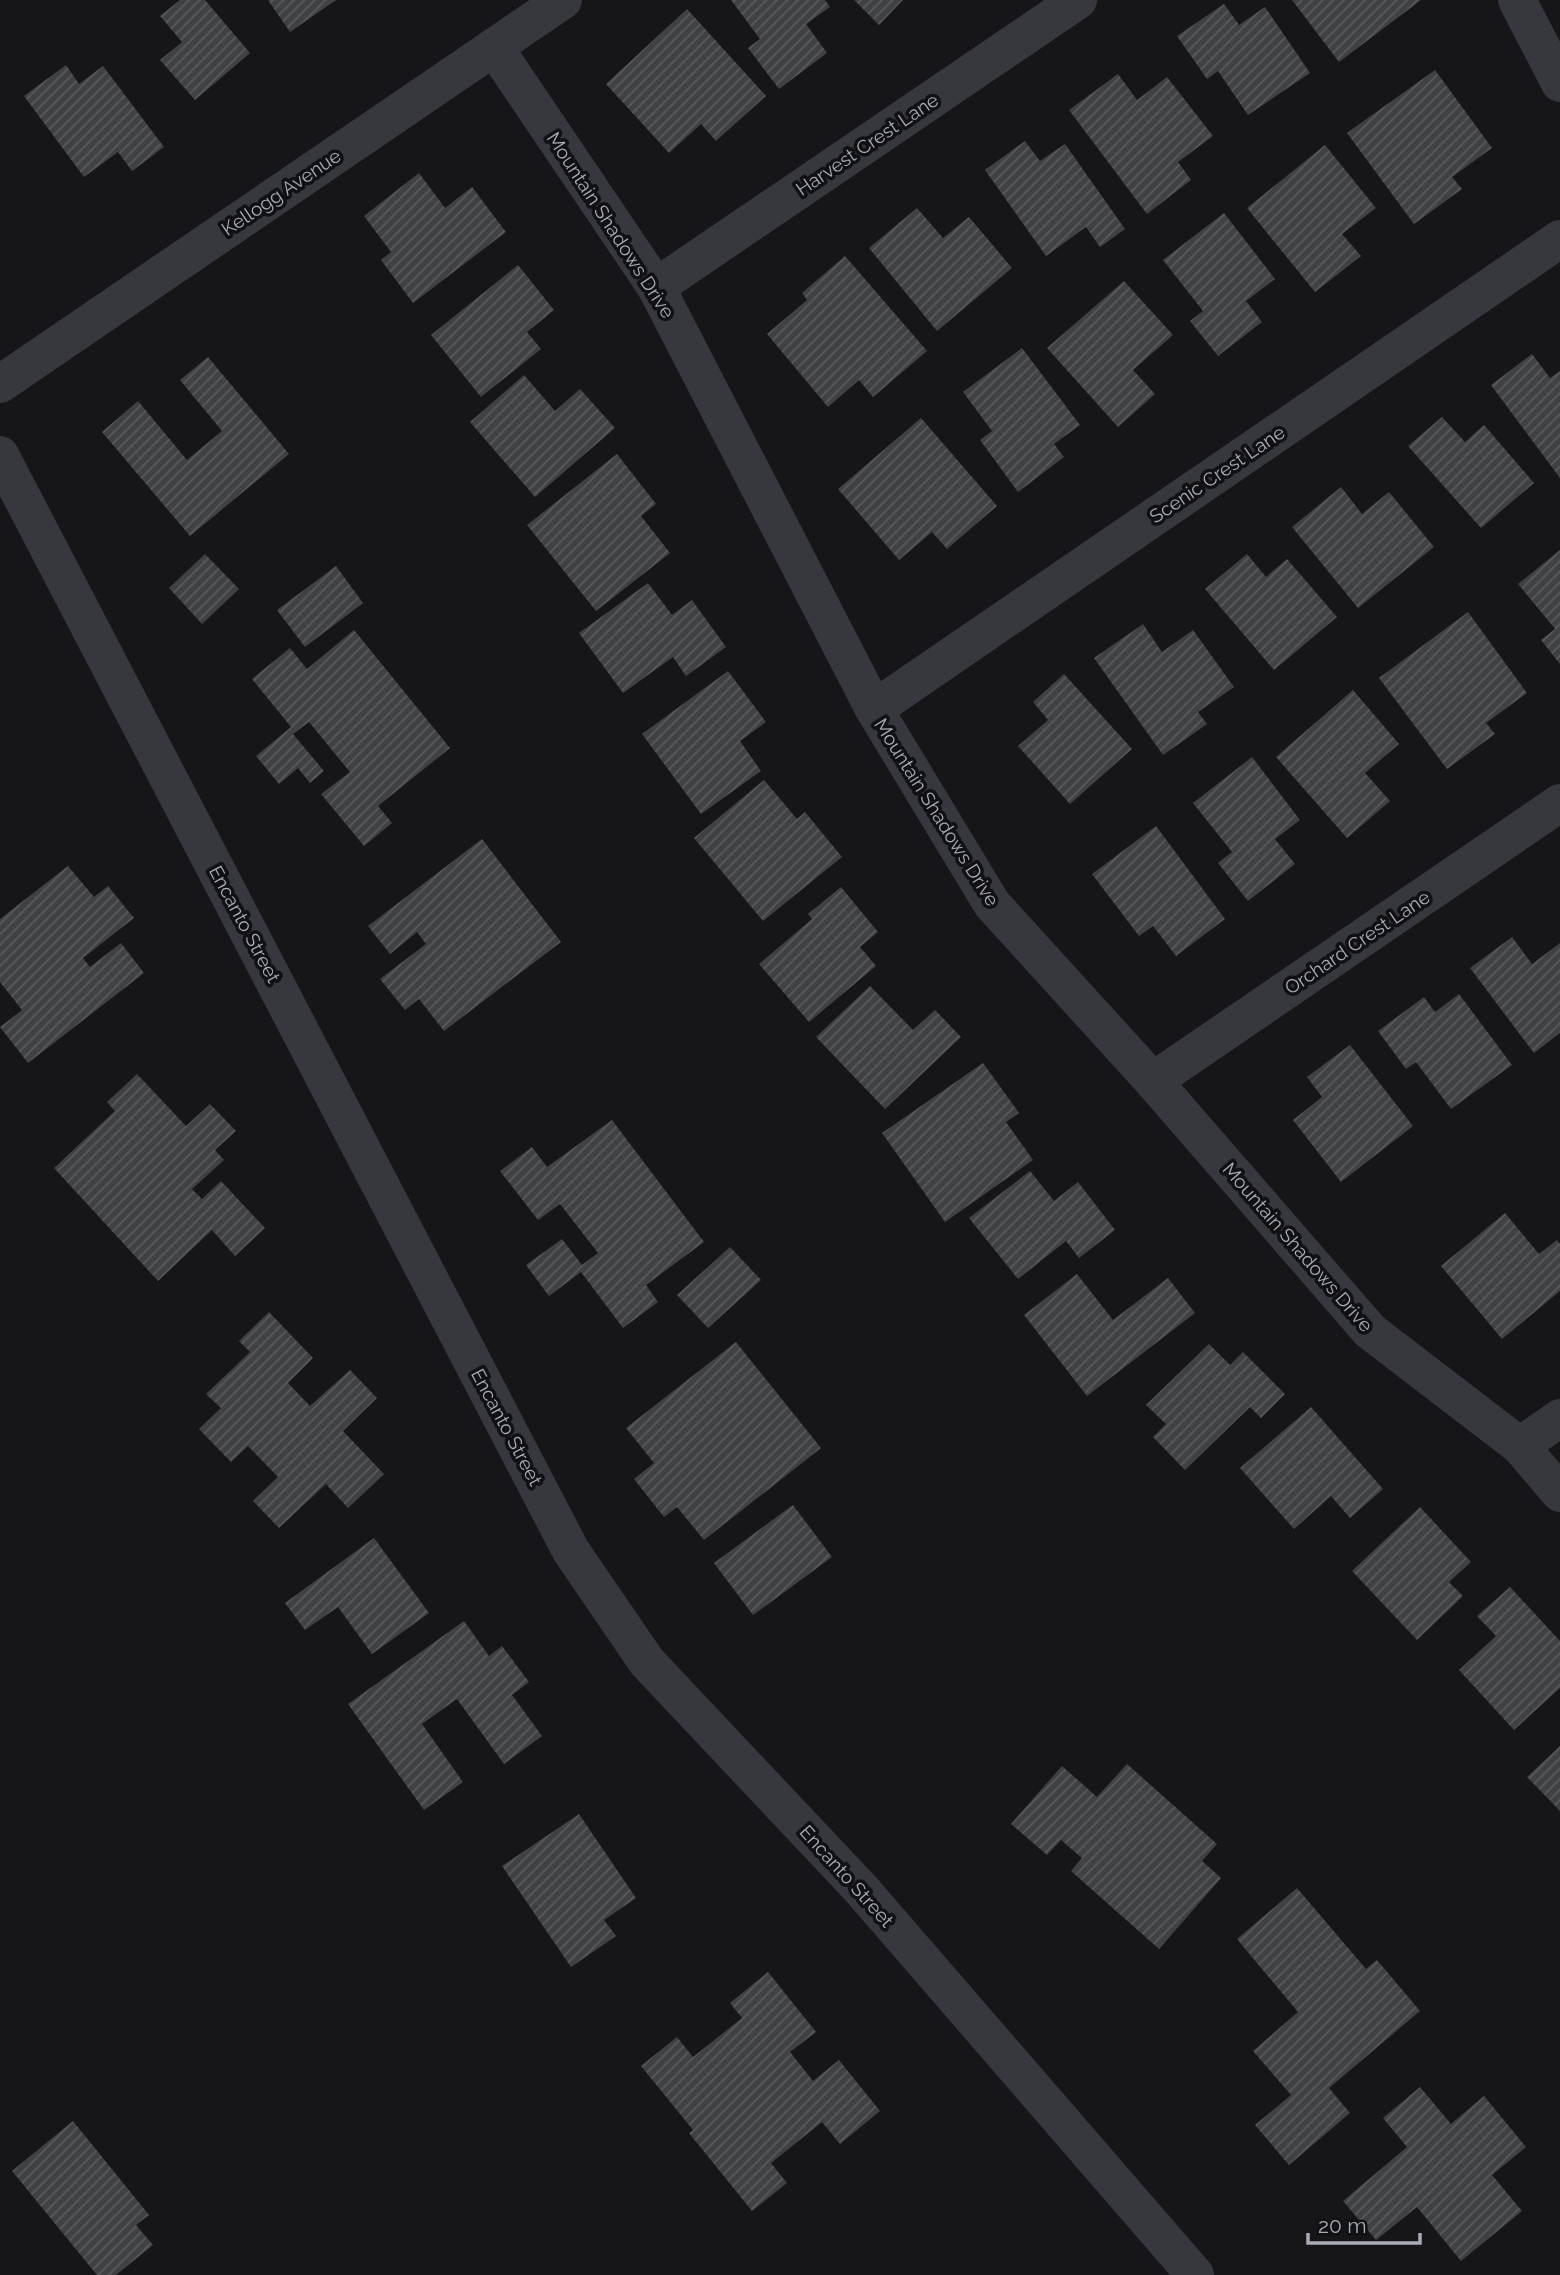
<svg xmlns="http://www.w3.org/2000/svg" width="1560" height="2275" font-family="Raleway,sans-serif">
	<defs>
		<pattern id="building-hatch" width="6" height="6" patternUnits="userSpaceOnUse" patternTransform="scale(1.75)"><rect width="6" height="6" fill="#404145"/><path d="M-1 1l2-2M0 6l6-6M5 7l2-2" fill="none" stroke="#595a5e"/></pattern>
	</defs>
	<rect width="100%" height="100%" fill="#161618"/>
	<g fill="url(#building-hatch)">
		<path d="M180,0H205L250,53L195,100L160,60L182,42L160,16Z"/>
		<path d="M268,0H336L290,32Z"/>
		<path d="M731,0H825L830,7L806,24L827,53L779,89L748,48L760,39Z"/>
		<path d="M854,0H903L879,25Z"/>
		<path d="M1292,0H1421L1339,62Z"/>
		<path d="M1224,4L1239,25L1265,7L1310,73L1248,115L1218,71L1207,79L1177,36Z"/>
		<path d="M687,9L766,96L716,141L701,124L669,153L606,84Z"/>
		<path d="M66,65L79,84L103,66L164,147L132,171L118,152L84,177L24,96Z"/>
		<path d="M1435,70L1492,148L1452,177L1462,189L1414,224L1347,133Z"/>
		<path d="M1118,74L1137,100L1167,77L1213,136L1178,162L1191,180L1147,214L1069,110Z"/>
		<path d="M1025,141L1040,161L1065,144L1125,229L1100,247L1086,227L1046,256L985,170Z"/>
		<path d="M1325,145L1376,208L1342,234L1361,256L1315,292L1247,208Z"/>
		<path d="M419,173L445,208L472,187L506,232L413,303L381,260L391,252L364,216Z"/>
		<path d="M917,208L943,238L969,217L1012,268L937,331L869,248Z"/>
		<path d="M1224,213L1275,279L1246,301L1262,322L1218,356L1190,321L1203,311L1163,260Z"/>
		<path d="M845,256L927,351L873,397L859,380L828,407L767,334L807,300L802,293Z"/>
		<path d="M518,265L554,310L527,332L541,349L481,397L431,335Z"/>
		<path d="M1124,281L1173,335L1133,370L1155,394L1118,427L1047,348Z"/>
		<path d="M1022,348L1080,425L1054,444L1064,457L1018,492L980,440L992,431L963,392Z"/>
		<path d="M1532,354L1550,378L1560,371V478L1491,385Z"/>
		<path d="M208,357L289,454L190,536L102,432L138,401L187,460L222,431L180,380Z"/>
		<path d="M524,375L555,411L580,389L615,428L535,497L470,422Z"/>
		<path d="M1442,417L1465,442L1484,425L1534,483L1481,528L1408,446Z"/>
		<path d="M921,418L997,506L947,549L932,532L899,560L838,489Z"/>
		<path d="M617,454L656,504L641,516L670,553L596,611L527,525Z"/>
		<path d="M1341,487L1362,514L1389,492L1434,547L1358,608L1292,527Z"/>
		<path d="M1560,550V664L1541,640L1555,629L1518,584Z"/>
		<path d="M205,554L239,589L202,624L169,588Z"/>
		<path d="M1247,554L1266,577L1287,559L1337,617L1274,670L1205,589Z"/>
		<path d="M336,566L363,603L305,647L277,610Z"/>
		<path d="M648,583L672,615L692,600L726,647L686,676L673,657L623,693L579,633Z"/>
		<path d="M1468,612L1527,693L1486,723L1495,734L1447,769L1379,678Z"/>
		<path d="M1143,624L1162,652L1193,630L1234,687L1198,712L1207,724L1163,755L1094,658Z"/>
		<path d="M354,630L450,748L378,806L392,823L364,846L321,794L350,772L309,722L293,734L324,771L310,783L298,768L279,784L256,756L291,727L252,679L290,648L307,669Z"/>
		<path d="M728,671L766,722L740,741L761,771L701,814L642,734Z"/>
		<path d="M1064,674L1132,749L1070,804L1018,746L1048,720L1033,702Z"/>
		<path d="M1353,690L1399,744L1365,773L1390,801L1347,838L1276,757Z"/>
		<path d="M1252,757L1300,820L1275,839L1295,864L1248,901L1218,863L1232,852L1193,803Z"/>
		<path d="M764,780L797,819L805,812L842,857L763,921L694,838Z"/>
		<path d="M1156,826L1225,919L1176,956L1153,926L1139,936L1092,874Z"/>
		<path d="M482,839L561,942L444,1031L419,999L405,1010L380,979L426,944L417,932L390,954L368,926Z"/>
		<path d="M68,866L94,897L108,886L134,918L83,958L90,967L121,943L144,973L28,1063L0,1027L22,1010L0,982V919Z"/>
		<path d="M841,887L878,932L860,947L876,966L809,1022L759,964L812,919L808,914Z"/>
		<path d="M1512,937L1532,964L1560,943V1033L1534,1053L1470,968Z"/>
		<path d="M870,986L913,1030L935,1010L961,1037L885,1109L816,1037Z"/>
		<path d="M1459,994L1512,1065L1451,1109L1416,1062L1406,1069L1378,1031L1424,997L1435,1012Z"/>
		<path d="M1350,1045L1413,1126L1341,1182L1293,1120L1322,1097L1307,1077Z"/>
		<path d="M983,1063L1019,1113L1006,1122L1033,1160L945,1222L882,1133Z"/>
		<path d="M137,1074L186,1126L210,1104L236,1131L215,1150L224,1160L192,1189L202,1199L221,1181L265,1228L235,1256L212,1230L158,1281L54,1168L115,1111L107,1102Z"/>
		<path d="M612,1120L704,1242L646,1285L658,1302L623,1328L581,1272L549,1296L526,1265L562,1239L582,1265L598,1253L560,1204L538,1220L500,1171L532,1147L547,1167Z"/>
		<path d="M1030,1171L1054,1201L1078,1182L1115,1230L1079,1258L1066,1241L1018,1279L969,1218Z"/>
		<path d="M1505,1213L1539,1254L1557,1240L1560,1244V1291L1502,1339L1441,1266Z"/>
		<path d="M730,1247L761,1280L708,1328L677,1295Z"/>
		<path d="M1077,1274L1113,1320L1168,1278L1195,1313L1087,1396L1024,1315Z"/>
		<path d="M269,1312L313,1358L288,1383L310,1406L350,1370L377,1398L343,1431L384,1474L348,1508L326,1484L279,1528L253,1501L278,1477L248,1446L231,1462L199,1429L221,1408L206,1394L250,1352L239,1341Z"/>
		<path d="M736,1342L821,1448L704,1540L677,1507L664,1517L634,1479L654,1463L626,1428Z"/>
		<path d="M1209,1344L1230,1365L1243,1352L1285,1394L1261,1418L1250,1407L1185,1470L1153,1437L1166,1424L1146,1405Z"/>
		<path d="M1311,1407L1383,1489L1350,1518L1331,1496L1294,1529L1240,1468Z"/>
		<path d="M793,1505L832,1557L753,1615L714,1563Z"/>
		<path d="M1420,1507L1471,1562L1449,1582L1463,1596L1417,1640L1352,1571Z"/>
		<path d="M374,1538L429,1613L372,1654L338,1607L305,1630L285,1603Z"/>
		<path d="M1510,1587L1560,1641V1688L1514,1730L1459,1670L1496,1636L1477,1616Z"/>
		<path d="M464,1621L489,1656L502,1646L529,1682L512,1695L542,1736L504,1764L457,1699L422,1724L463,1782L424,1810L348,1704Z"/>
		<path d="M1560,1746V1811L1527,1777Z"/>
		<path d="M1127,1764L1217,1844L1202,1861L1221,1878L1159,1949L1071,1871L1082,1858L1061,1840L1047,1855L1011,1824L1062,1766L1097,1797Z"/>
		<path d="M579,1814L636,1898L604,1920L616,1936L571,1967L502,1866Z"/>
		<path d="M1297,1888L1366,1969L1377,1960L1420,2011L1329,2088L1350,2113L1289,2165L1255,2125L1291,2095L1253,2051L1298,2012L1237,1939Z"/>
		<path d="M768,1972L816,2032L790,2052L813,2081L839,2060L880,2111L840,2144L822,2122L771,2163L787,2183L752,2211L689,2133L693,2130L641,2066L677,2037L693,2057L742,2018L730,2003Z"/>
		<path d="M1420,2087L1451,2124L1484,2096L1526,2147L1492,2175L1522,2211L1461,2261L1417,2207L1376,2240L1343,2201L1407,2147L1383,2118Z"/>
		<path d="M73,2121L149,2215L136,2225L153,2245L116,2275H97L12,2171Z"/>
	</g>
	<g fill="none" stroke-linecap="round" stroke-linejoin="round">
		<g stroke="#37383d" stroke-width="38">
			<path d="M1517,0L1560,83"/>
			<path d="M494,47L656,287L874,709L992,904L1153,1081L1370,1331L1520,1446L1560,1493"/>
			<path d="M656,287L1078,0"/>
			<path d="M0,384L563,0"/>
			<path d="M0,455L571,1551L647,1662L861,1889L1195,2275"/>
			<path d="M874,709L1560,239"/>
			<path d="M1153,1081L1560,803"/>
			<path d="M1520,1446L1560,1418"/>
		</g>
	</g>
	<g text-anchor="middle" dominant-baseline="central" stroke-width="7" stroke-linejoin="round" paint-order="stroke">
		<g font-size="19" fill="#a8adb8" stroke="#111113">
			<text transform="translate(867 144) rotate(-34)">Harvest Crest Lane</text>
			<text transform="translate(281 192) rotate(-34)">Kellogg Avenue</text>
			<text transform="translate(611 225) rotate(57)">Mountain Shadows Drive</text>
			<text transform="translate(1217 474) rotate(-34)">Scenic Crest Lane</text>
			<text transform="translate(937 812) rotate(58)">Mountain Shadows Drive</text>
			<text transform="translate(245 924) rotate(62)">Encanto Street</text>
			<text transform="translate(1357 942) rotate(-34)">Orchard Crest Lane</text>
			<text transform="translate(1298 1247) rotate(49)">Mountain Shadows Drive</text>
			<text transform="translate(507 1427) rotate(62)">Encanto Street</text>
			<text transform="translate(847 1876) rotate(48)">Encanto Street</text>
		</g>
	</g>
	<path d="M1308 2233v10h112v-10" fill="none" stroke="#a8adb8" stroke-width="3.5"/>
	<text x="1318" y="2233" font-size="21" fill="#a8adb8" stroke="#111113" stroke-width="5" paint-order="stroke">20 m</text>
</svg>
